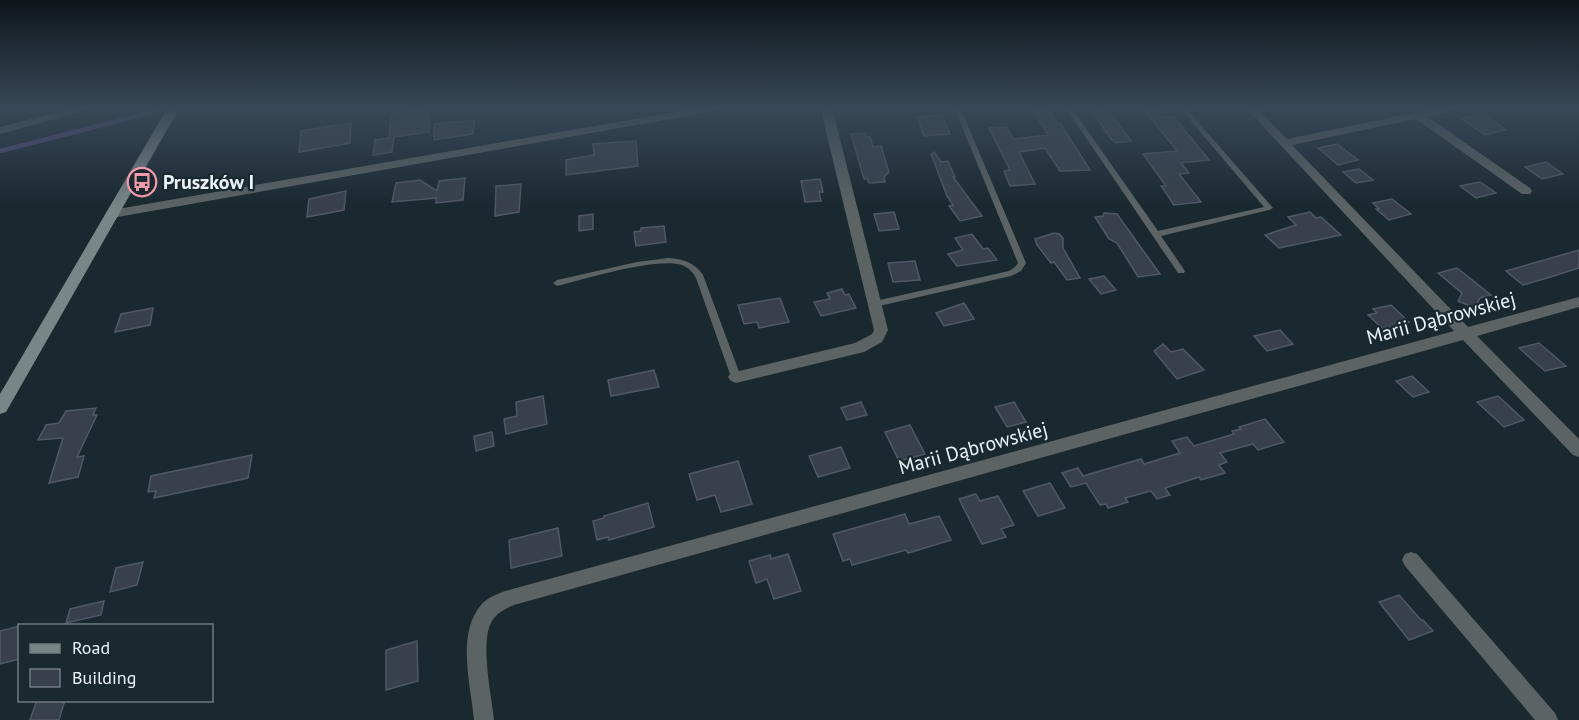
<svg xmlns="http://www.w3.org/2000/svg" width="1579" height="720" font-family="'PT Sans',sans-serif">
	<rect width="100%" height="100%" fill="#1a282f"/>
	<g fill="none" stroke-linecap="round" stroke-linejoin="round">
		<path stroke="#544978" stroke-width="4.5" d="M0,151L157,111"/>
	</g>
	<g fill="#38404c" stroke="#4f5864" stroke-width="1.5">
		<path d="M411,107H429V132L394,137L392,152L373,155L375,140L389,138L391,114L410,111Z"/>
		<path d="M1031,107H1046L1058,124H1061L1090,170L1060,171L1045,148L1019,152L1035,184L1010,186L1004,171L1010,170L989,128L1007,127L1013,139L1048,135Z"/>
		<path d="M1089,107H1106L1131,141L1116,143L1111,139Z"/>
		<path d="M1142,107H1162V117L1173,116L1209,160L1181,163L1189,173L1179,174L1201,202L1174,205L1161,186H1166L1143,154L1177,151Z"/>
		<path d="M1483,114L1506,130L1485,135L1462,119Z"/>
		<path d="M942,115L950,134L924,136L917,117Z"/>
		<path d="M475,120L473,134L434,140V124Z"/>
		<path d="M351,123L350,143L299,152L301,131Z"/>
		<path d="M865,133L866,137H870L873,147L881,146L889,172L884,177L885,182L869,183L867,178L864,179L851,134Z"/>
		<path d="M636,141L638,166L566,175V160L594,155L593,144Z"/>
		<path d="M1337,144L1358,160L1338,165L1318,148Z"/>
		<path d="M934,152L941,162L948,161L955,177H953L982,216L960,221L949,206L953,205L947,196L931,154Z"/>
		<path d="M1546,162L1563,174L1542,179L1525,167Z"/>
		<path d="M1359,169L1373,180L1356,183L1343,172Z"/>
		<path d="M465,178L463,200L436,203V198L392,202L396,183L420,180L437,191L439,181Z"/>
		<path d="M820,179L823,192H819L821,201L805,202L801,181Z"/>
		<path d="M1480,182L1496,193L1476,198L1460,186Z"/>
		<path d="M521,184L519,212L495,216L496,186Z"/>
		<path d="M346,191L344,210L307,217L309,199Z"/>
		<path d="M1392,199L1411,214L1389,220L1376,209H1379L1373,203Z"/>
		<path d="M894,212L899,229L879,231L874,214Z"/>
		<path d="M1310,212L1316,218L1321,217L1341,235L1279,248L1265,235L1296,225L1288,217Z"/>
		<path d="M1104,213L1117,214L1160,274L1138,277L1117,243L1109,239L1095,217L1103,216Z"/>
		<path d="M593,214V229L579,231V216Z"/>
		<path d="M664,226L666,242L636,246L634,232L641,231V228Z"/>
		<path d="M1054,233L1059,234L1063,238V248L1080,278L1067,280L1054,262L1051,263L1037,245L1035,239Z"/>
		<path d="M972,234L983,249L988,248L997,260L957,266L948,254L963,250L955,238Z"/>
		<path d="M1579,250V268L1547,278L1523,285L1506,271Z"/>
		<path d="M915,261L920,280L893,282L888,263Z"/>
		<path d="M1457,268L1491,295L1480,298L1475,308L1458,301L1462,293L1438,273Z"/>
		<path d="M1104,276L1116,290L1101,294L1089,279Z"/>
		<path d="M842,289L845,295L849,294L856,308L821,316L814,302L830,299L827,293Z"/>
		<path d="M780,298L789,322L759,328L757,322L744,324L738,305Z"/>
		<path d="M964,303L974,319L944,326L936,313Z"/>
		<path d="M1391,305L1409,322L1383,329L1368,315L1377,313L1373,309Z"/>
		<path d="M153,308L150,325L115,332L121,314Z"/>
		<path d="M1280,330L1293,344L1267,351L1254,336Z"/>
		<path d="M1539,343L1566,366L1545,371L1519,348Z"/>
		<path d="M1163,344L1171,352L1183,349L1204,370L1177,379L1154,351Z"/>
		<path d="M654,370L659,387L611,396L608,380Z"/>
		<path d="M1412,376L1429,392L1413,397L1396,381Z"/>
		<path d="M543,396L547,424L506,434L504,419L517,416L516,402Z"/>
		<path d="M1498,396L1524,420L1504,427L1477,402Z"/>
		<path d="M861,402L867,415L847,420L841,408Z"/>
		<path d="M1014,402L1026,422L1007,427L995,407Z"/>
		<path d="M96,408L93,415H97L77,457L84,456L78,477L49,483L63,438L38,440L46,425L59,423L66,411Z"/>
		<path d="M1265,419L1284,442L1258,450L1253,444L1220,453L1227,462L1219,465L1225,473L1201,480L1199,477L1165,488L1170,495L1157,499L1151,491L1125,498L1128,502L1108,508L1106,504L1100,505L1086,483L1071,487L1062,473L1078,468L1083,476L1141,459L1144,464L1180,453L1172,441L1187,437L1194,446L1234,434L1232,431L1241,429L1239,427Z"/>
		<path d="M910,425L925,454L899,461L885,432Z"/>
		<path d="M492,432L494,446L476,451L474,436Z"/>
		<path d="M841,447L850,468L818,477L809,456Z"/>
		<path d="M252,455L248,478L154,498L156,491L148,492L151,476Z"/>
		<path d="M738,461L752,504L721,512L715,495L697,500L689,474Z"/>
		<path d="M1050,483L1065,508L1038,516L1023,491Z"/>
		<path d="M976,494L980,501L998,496L1014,525L1001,529L1006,537L982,544L959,499Z"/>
		<path d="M648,503L654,527L609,540L608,537L597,540L593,521L604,518V516Z"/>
		<path d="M905,514L909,524L939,516L951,540L908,553L906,550L852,565L850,559L843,561L833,534Z"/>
		<path d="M558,528L562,556L511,568L509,540Z"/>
		<path d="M788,554L801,591L774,599L767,579L756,583L749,561L770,555L771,559Z"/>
		<path d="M143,562L137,585L110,592L116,568Z"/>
		<path d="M1399,595L1421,620H1423L1433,631L1409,640L1379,602Z"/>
		<path d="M104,601L101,615L66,623L70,609Z"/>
		<path d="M20,626V659L0,664V631Z"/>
		<path d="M417,641L418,681L386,690V650Z"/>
		<path d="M37,700H65L59,720H30Z"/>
	</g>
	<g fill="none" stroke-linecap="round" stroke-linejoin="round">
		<g fill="#5b6364" fill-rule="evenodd">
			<path d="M954,107H960L1026,263L1021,271L1011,276L875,307L872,306L871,304L875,301L1009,271L1015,267L1018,263Z"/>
			<path d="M1065,107H1071L1158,231L1264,207L1179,107H1185L1273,208L1269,210L1161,236L1185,271L1184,273H1178Z"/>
			<path d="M668,258C683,259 694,262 703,275L741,377L739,379H733L731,377L696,278C693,272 689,268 682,265C657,257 585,279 557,286L553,283L557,280L637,262Z"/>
		</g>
		<g fill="#5b6364" fill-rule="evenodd">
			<path d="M77,107H94L92,109L0,134V127Z"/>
			<path d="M704,107H727L721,110L112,218L106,214L112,210Z"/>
			<path d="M820,107H832L888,330L882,342L864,352L736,383L731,381L728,377L731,373L855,343L872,334L874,330Z"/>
			<path d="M1245,107H1256L1287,139L1443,107H1462L1461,109L1428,117L1530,188L1532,191L1530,194H1522L1416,119L1292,145L1468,327L1579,297V307L1477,336L1579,439V457L1573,455L1463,340L514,605C507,608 499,612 494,618C478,637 492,696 494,720H474C471,686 456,634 481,605C487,598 497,594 505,591L1454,331Z"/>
			<path d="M1411,552L1417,554L1555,713L1558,720H1535L1405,566L1402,560L1405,554Z"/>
		</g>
		<path fill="#798687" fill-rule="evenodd" d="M168,107H180L6,412L0,414V394Z"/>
	</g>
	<linearGradient id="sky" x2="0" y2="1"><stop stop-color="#0e161a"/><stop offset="0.52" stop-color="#384858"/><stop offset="1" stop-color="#384858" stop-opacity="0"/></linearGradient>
	<rect width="1579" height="207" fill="url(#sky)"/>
	<defs>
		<g id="bus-ring" transform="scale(1.5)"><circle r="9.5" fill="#1a282f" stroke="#f39aaa" stroke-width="1.5"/><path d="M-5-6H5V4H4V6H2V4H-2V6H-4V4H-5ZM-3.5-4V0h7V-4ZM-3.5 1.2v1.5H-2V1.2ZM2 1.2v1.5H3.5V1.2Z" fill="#f39aaa"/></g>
	</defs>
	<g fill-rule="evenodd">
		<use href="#bus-ring" x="142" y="182"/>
	</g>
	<g text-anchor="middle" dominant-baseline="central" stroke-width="4.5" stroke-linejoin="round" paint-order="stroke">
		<g font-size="20" font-weight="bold" fill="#ebf4f9" stroke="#1a282f" text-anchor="start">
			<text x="163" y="182">Pruszków I</text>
		</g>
		<g font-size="20" fill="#ebf4f9" stroke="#1a282f">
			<text transform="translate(1441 318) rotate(-15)">Marii Dąbrowskiej</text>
			<text transform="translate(973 448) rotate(-15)">Marii Dąbrowskiej</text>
		</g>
	</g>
	<rect x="18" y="624" width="195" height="78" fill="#1a282f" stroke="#6e7a80" stroke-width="1.5"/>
	<rect x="30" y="644" width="30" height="9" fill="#798687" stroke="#6e7a80" stroke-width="1.5"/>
	<text x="72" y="654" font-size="18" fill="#ebf4f9">Road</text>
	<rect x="30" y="669" width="30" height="18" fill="#38404c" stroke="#6e7a80" stroke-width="1.5"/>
	<text x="72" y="684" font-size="18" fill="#ebf4f9">Building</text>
</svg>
